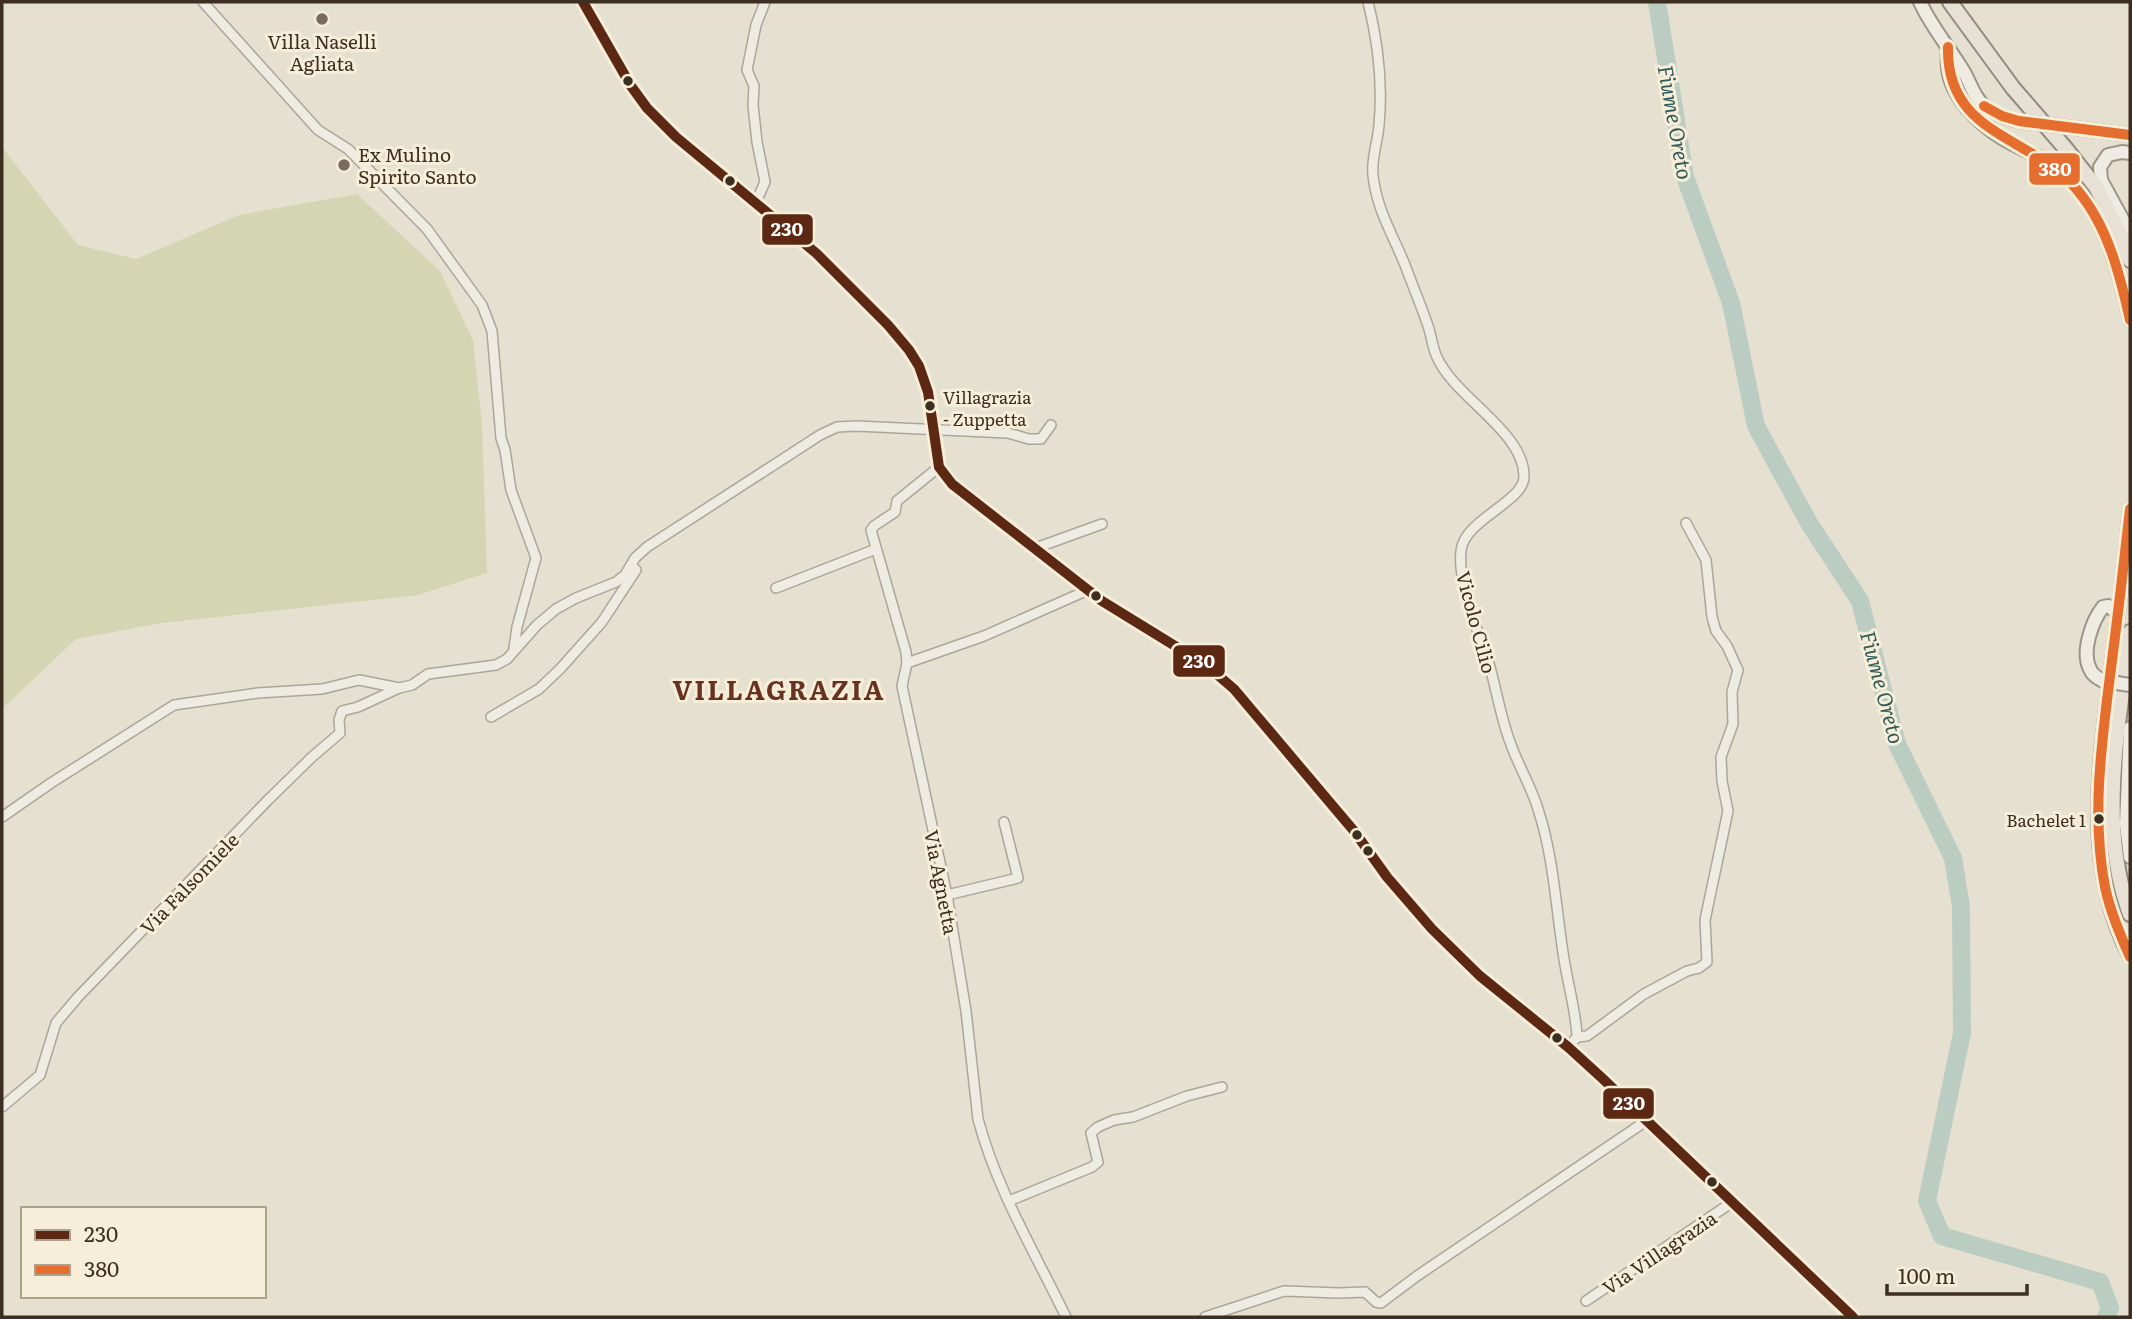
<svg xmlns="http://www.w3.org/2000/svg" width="2132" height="1319" font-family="Literata,serif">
	<rect width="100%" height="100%" fill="#e6e0d1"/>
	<path fill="#d4d6b3" d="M2,147L78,245L136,259L239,215L357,194L440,271L473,340L482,424L487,573L418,595L162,623L76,639L2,709Z"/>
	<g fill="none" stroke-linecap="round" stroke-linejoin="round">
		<path stroke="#bbccc2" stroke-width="18" d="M1657,2L1685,177L1731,303L1756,426L1809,523L1860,601L1897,744L1953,858L1961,907L1962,1033L1927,1201L1942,1236L2100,1282L2110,1308L2106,1317"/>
		<g stroke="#aca599" stroke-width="12">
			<g id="street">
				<path d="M203,2L318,130L348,149L427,229L482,305L492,331L501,438L505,450L511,490L536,558L517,627L514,648"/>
				<path d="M583,2L631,86L647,108L676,137L816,253L888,325L909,350L919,366L928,392L939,467L952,484L1033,549L1102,601L1206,665L1234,689L1354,831L1387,877L1432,929L1480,976L1568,1047L1602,1078L1853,1317"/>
				<path d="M1368,2C1378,42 1383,83 1379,125C1378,141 1371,159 1373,175C1376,208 1393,235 1405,265C1412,284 1420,303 1427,323C1431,333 1432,345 1436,355C1453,397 1524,431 1524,476C1525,502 1464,519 1461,551C1459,568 1464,585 1468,601C1472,621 1482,640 1488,660C1496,687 1500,715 1510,742C1518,765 1531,786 1538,809C1554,858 1556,910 1564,959C1568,985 1576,1011 1577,1037L1568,1047"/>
				<path d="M756,202L765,182L757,142L753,105L754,86L747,70L756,25L765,2"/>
				<path d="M939,467L897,501L895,512L874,526L871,530L906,652L907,663L902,686L947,895L966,1011L978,1119C996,1188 1035,1253 1066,1317"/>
				<path d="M1033,549L1102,524"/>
				<path d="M776,588L876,549"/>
				<path d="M907,663L984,636L1088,590"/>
				<path d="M491,717L539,689L560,669L602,622L636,570L631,565"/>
				<path d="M2,817L51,783L174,705L258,693L322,689L359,680L399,688L412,685L428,674L496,665L507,659L537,625L556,609L576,598L616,582L625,575L635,558L647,547L820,435L837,427L856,426L1008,433L1029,439H1041L1051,425"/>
				<path d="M947,895L1018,878L1004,822"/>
				<path d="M1577,1037L1587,1036L1644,994L1687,971L1699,968L1707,962L1705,920L1728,811L1722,781L1721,757L1733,724L1732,692L1738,670L1727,646L1716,631L1712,617L1706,560L1686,523"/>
				<path d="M2,1107L40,1075L56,1023L78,997L268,800L312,757L340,733L339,720L342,711L358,707L399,688"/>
				<path d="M1009,1201L1092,1167L1098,1162L1091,1133L1098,1127L1114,1120L1133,1117L1187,1096L1222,1087"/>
				<path d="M1586,1301L1731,1203"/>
				<path d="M1205,1317L1284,1291L1339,1293L1365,1292L1376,1302L1381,1303L1417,1276L1646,1121"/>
			</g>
		</g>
		<g stroke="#9b958a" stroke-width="16">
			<g id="secondary">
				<path d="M1920,2C1932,28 1949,47 1964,72C1971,84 1973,96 1984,106C1994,115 2007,118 2019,121"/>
				<path d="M1948,47C1948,54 1947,61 1948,68C1951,97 1978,123 2002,138C2025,152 2044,156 2065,176C2104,214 2119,269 2130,320"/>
				<path d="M2130,153L2122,152L2108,155L2100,167L2101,180L2130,233"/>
				<path d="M2130,509C2124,563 2118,616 2111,669C2099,764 2082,868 2130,957"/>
				<path d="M2103,681C2098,678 2092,675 2090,669C2081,652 2092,621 2103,607L2108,606L2118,613"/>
				<path d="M2130,728L2126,824L2130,857"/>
			</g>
		</g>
		<g stroke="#918b80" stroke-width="18">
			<g id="primary">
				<path d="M1950,2L2013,88L2066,149L2096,187L2119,232L2130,260"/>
				<path d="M2130,632C2119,723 2097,825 2130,914"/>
			</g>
		</g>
		<use href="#street" stroke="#eeebe2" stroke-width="9"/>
		<use href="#secondary" stroke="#eeebe2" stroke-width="12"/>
		<use href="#primary" stroke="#e6e1d4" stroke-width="14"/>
		<g stroke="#9b958a" stroke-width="16" stroke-linecap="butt">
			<g id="secondary-bridge">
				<path d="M2019,121L2130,135"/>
				<path d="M2103,681L2130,685"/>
			</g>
		</g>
		<use href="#secondary-bridge" stroke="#eeebe2" stroke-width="12"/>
		<g stroke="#f6eed8" stroke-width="16">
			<path id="bus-1" d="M583,2L631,86L647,108L676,137L816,253L888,325L909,350L919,366L928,392L939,467L952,484L1102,601L1206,665L1234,689L1354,831L1387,877L1432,929L1480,976L1568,1047L1602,1078L1853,1317"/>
		</g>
		<g stroke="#f6eed8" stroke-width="16">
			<g id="bus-2">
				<path d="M1948,47C1946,137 2033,135 2078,191C2108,227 2120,275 2130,320"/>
				<path d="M1984,106L2002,116L2019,121L2130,135"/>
				<path d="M2130,509C2124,562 2118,615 2111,668C2102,740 2091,815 2105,887C2110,911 2120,934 2130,957"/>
			</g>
		</g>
		<use href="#bus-1" stroke="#5c2814" stroke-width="10"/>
		<use href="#bus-2" stroke="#e56d2e" stroke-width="10"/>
	</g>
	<g fill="#786c5e" stroke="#f6eed8" stroke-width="2.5">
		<circle cx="322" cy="19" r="7"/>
		<circle cx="344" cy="165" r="7"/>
	</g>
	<g fill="#3c2e20" stroke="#f6eed8" stroke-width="2.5">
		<circle cx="628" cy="81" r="6"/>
		<circle cx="730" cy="181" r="6"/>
		<circle cx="930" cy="406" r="6"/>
		<circle cx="1096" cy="596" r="6"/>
		<circle cx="2099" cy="819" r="6"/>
		<circle cx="1357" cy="835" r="6"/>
		<circle cx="1368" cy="851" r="6"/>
		<circle cx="1557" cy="1038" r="6"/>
		<circle cx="1712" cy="1182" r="6"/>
	</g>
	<g text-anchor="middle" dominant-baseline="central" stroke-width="6" stroke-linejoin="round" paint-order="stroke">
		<g font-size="17" fill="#3c2e20" stroke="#f6eed8" text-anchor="start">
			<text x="943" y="396">Villagrazia<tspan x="943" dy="22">- Zuppetta</tspan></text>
			<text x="2086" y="819" text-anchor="end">Bachelet 1</text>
		</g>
		<g font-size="19" fill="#3c2e20" stroke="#f6eed8">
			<text x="322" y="41">Villa Naselli<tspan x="322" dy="22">Agliata</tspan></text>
			<text x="358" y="154" text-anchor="start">Ex Mulino<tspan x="358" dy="22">Spirito Santo</tspan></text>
		</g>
		<g font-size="19" fill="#3c2e20" stroke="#f6eed8">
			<text transform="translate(1477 622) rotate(75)">Vicolo Cilio</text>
			<text transform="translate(942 882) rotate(79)">Via Agnetta</text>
			<text transform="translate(189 883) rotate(-46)">Via Falsomiele</text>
			<text transform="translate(1659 1252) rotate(-34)">Via Villagrazia</text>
		</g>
		<g font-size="21" font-style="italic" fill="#305b5a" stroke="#f6eed8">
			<text transform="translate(1677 122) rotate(80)">Fiume Oreto</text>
			<text transform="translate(1884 687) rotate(75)">Fiume Oreto</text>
		</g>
		<g font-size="26" font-weight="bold" letter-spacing="2" fill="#69311f" stroke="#f6eed8">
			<text x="779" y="688">VILLAGRAZIA</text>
		</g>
	</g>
	<g stroke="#f6eed8" stroke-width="2.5">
		<rect x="2028" y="152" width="53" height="34" rx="7" fill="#e56d2e"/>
		<rect x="761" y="213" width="53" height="33" rx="7" fill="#5c2814"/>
		<rect x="1172" y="644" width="54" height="34" rx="7" fill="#5c2814"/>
		<rect x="1602" y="1087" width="53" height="33" rx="7" fill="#5c2814"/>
	</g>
	<g font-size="19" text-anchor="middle" font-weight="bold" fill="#fff">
		<text x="2055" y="176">380</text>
		<text x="787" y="236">230</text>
		<text x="1199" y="668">230</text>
		<text x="1629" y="1110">230</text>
	</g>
	<rect width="2132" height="1319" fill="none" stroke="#3c2e20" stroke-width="7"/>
	<rect x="21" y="1207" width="245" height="91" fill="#f6eed8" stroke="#aca18e" stroke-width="2"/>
	<rect x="35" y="1230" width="35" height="10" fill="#5c2814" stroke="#aca18e" stroke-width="2"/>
	<text x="84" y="1242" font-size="21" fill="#3c2e20">230</text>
	<rect x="35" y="1265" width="35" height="10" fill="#e56d2e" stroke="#aca18e" stroke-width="2"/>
	<text x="84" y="1277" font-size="21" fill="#3c2e20">380</text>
	<path d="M1887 1284v10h140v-10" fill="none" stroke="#3c2e20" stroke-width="3.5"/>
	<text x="1898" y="1284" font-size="21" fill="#3c2e20" stroke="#f6eed8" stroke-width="5" paint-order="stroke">100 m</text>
</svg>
